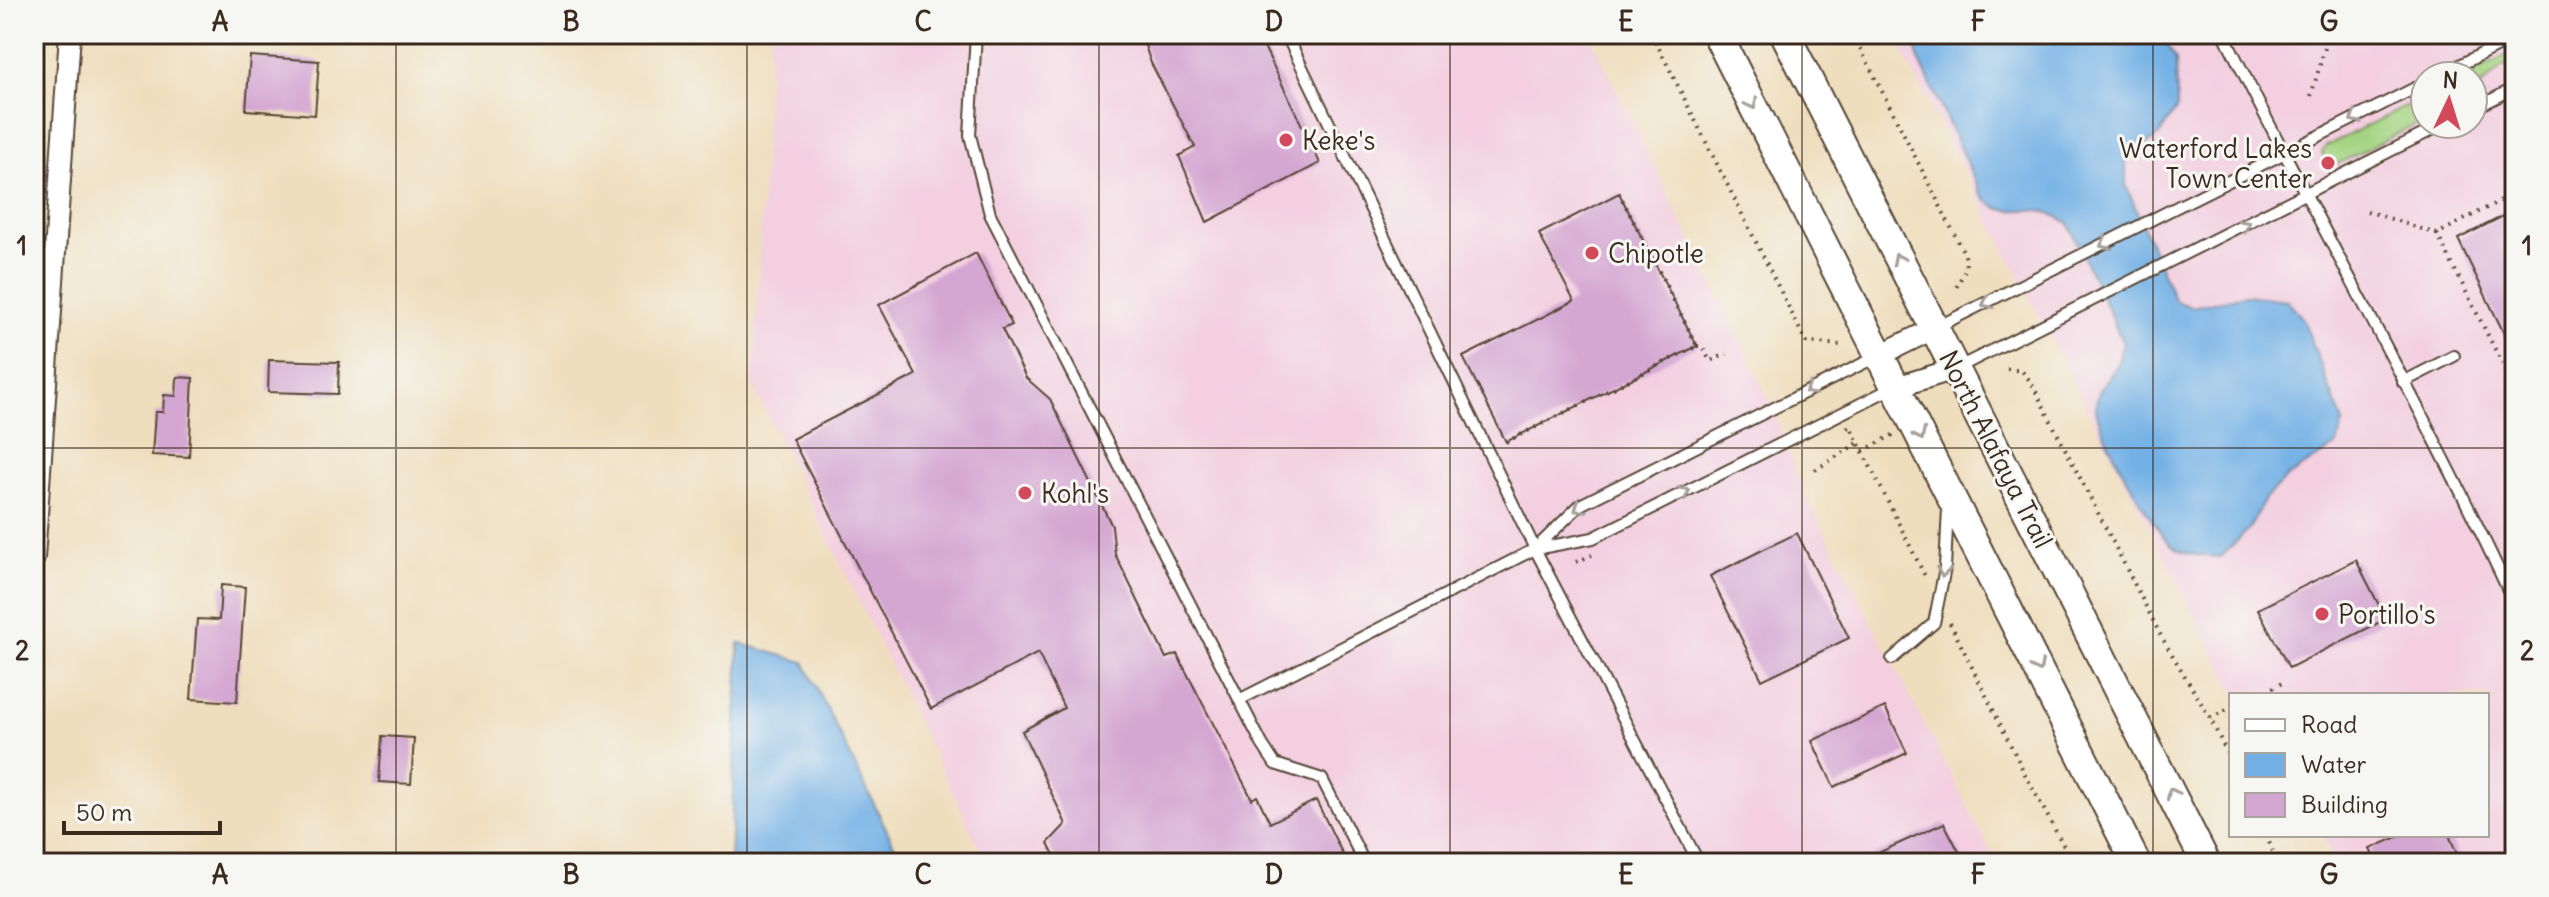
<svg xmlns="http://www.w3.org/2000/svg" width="2549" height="897" font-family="Delius,sans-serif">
	<rect width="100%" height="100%" fill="#f6f6f2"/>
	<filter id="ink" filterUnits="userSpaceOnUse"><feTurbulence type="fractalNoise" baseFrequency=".0125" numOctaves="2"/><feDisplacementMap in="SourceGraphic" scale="16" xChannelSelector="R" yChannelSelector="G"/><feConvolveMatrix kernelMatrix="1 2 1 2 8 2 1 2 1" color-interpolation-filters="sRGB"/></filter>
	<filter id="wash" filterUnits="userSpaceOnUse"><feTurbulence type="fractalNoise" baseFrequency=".006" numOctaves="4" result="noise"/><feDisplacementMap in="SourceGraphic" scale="32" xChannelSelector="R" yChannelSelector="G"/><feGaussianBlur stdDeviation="1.8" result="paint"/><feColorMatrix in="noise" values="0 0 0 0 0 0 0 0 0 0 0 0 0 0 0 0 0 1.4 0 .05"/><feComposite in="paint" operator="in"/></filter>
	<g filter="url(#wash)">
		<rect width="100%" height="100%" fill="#efdebd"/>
		<g fill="#f3cfe0" fill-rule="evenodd">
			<path d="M770,34H1589L1773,408L1803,491L1997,863H987L753,386Z"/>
			<path d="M1893,34H2515V863H2335L2321,835H2487V695H2236ZM2425,76H2473V124H2425Z"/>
		</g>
		<g fill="#a4d482" stroke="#707f50" stroke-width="2">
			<path d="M2515,51V61L2500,69L2473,93V76H2466Z"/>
			<path d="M2425,97V120L2336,165L2325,160L2322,153L2326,146Z"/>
		</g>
		<g fill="#72b0e5" stroke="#566d82" stroke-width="2">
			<path d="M1918,34H2162L2176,60L2177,108L2159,135L2126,161V186L2175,301L2192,307L2245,295L2287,300L2303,319L2343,423L2336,446L2287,477L2266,497L2249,529L2221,557C2204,556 2188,556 2173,546C2155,534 2094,426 2096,405C2097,388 2108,381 2116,367C2119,360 2121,351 2123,343L2068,222C2059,218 2047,210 2038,210C2012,208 1998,218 1980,192L1917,55Z"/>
			<path d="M739,643L804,662L903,863H730Z"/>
		</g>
		<g id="blocks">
			<g fill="#d4a6d2">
				<path d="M1141,34H1258L1320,163L1207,222L1179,156L1195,147L1151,63Z"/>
				<path d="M250,56L319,61L315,115L246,110Z"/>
				<path d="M1619,193L1697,346L1506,442L1463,357L1574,301L1539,234Z"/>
				<path d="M2515,210V356L2458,239Z"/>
				<path d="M976,253L1012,325L1002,329L1026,378L1050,399L1112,526L1115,554L1166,658L1177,654L1252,799L1257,796L1270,823L1316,800L1347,863H1058L1048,843L1066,824L1022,731L1064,708L1038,653L931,709L792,439L916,375L879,305Z"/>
				<path d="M269,360L339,362L338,394L268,392Z"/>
				<path d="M177,377L193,378L189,457L152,455L155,412H163L164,395L176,396Z"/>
				<path d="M1797,533L1849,638L1762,680L1710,576Z"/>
				<path d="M2356,560L2386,619L2289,668L2258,609Z"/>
				<path d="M221,585L245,587L237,702L191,699L197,619L219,620Z"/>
				<path d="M1885,707L1907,753L1834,787L1812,741Z"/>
				<path d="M382,736L414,738L411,784L379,782Z"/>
				<path d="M1944,823L1965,863H1856Z"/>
				<path d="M2402,835H2449L2461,863H2376L2370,849Z"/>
			</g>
		</g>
	</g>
	<g filter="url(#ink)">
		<use href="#blocks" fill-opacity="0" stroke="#564536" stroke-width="2"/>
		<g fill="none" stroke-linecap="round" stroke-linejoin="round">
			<g stroke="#564536" stroke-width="14">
				<g id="service">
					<path d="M976,34L970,135L990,214L1262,744L1275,764L1322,779L1362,858L1361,863"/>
					<path d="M1286,34L1535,549L1699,863"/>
					<path d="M2224,34C2318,226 2426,411 2515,605"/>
					<path d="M2438,76L2515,37"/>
					<path d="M2473,109L2515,88"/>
					<path d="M1935,328L2425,83"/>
					<path d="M1957,368L2444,124"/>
					<path d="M2403,382L2454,356"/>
					<path d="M1536,548L1580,505L1876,357"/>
					<path d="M1892,659L1934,623L1945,568L1948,508"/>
					<path d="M1239,700L1535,549L1593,538L1894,387"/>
				</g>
			</g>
			<g stroke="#564536" stroke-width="24">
				<g id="minor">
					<path d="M1880,355L1933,329"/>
					<path d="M1896,387L1955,369"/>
					<path d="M34,558L70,34"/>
				</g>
			</g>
			<g stroke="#564536" stroke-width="32">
				<g id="secondary">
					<path d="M1717,34L2136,863"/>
					<path d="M1785,34L2206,863"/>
				</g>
			</g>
			<g stroke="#564536" stroke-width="4" stroke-dasharray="2 6" stroke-linecap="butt">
				<path d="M1652,34L1806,342L1840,345"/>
				<path d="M1853,34L1965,255L1966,268L1954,292"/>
				<path d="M2311,96L2329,34"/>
				<path d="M2515,193L2437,234L2515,389"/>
				<path d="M2367,211L2437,234"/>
				<path d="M1697,346H1702L1710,361L1727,354"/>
				<path d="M2007,369L2022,371L2031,382L2161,636L2210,718L2231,761"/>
				<path d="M1847,428L1850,426L1927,580"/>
				<path d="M1506,442L1697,346L1619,193"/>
				<path d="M1863,451L1893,435"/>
				<path d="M1815,470L1858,443"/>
				<path d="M1576,562L1592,555"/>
				<path d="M1950,623L2028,780L2073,863"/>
				<path d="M2258,695L2286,681"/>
				<path d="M2210,718L2231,708"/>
				<path d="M2266,835L2278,863"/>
			</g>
			<use href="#service" stroke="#fff" stroke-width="10"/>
			<use href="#minor" stroke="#fff" stroke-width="20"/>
			<use href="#secondary" stroke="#fff" stroke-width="28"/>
		</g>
		<defs><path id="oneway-chevron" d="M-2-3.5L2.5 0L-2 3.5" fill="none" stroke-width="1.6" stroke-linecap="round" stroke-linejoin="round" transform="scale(2)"/></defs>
		<g stroke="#a79f9a">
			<use href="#oneway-chevron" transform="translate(1752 104) rotate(63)"/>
			<use href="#oneway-chevron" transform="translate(2355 118) rotate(153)"/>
			<use href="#oneway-chevron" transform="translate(2245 225) rotate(-27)"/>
			<use href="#oneway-chevron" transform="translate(2105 244) rotate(153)"/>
			<use href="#oneway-chevron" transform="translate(1898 259) rotate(-117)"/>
			<use href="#oneway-chevron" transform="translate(1987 303) rotate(154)"/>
			<use href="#oneway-chevron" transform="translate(1810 390) rotate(154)"/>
			<use href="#oneway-chevron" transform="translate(1920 435) rotate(64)"/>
			<use href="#oneway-chevron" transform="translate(1685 492) rotate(-27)"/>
			<use href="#oneway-chevron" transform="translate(1579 508) rotate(143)"/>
			<use href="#oneway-chevron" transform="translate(1943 572) rotate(98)"/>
			<use href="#oneway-chevron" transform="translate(2038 667) rotate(63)"/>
			<use href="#oneway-chevron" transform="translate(2172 793) rotate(-117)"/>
		</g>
	</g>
	<path fill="none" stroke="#3b2a1e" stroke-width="2" stroke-opacity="0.55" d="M396,34V863M747,34V863M1099,34V863M1450,34V863M1802,34V863M2153,34V863M34,448H2515"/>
	<g fill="#d1495b" stroke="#f6f6f2" stroke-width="3">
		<circle cx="1286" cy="140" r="8"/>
		<circle cx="2328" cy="163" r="8"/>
		<circle cx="1592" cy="253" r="8"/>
		<circle cx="1025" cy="493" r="8"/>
		<circle cx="2322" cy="614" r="8"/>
	</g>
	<g text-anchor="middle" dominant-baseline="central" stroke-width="6" stroke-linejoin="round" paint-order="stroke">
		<g font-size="26" fill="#3b2a1e" stroke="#f6f6f2" text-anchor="start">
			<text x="1302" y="140">Keke's</text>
			<text x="2312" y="148" text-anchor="end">Waterford Lakes<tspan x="2312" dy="30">Town Center</tspan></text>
			<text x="1608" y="253">Chipotle</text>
			<text x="1041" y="493">Kohl's</text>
			<text x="2338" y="614">Portillo's</text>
		</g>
		<g font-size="26" fill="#3b2a1e" stroke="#f6f6f2">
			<text transform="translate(1996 449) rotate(63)">North Alafaya Trail</text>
		</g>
	</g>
	<rect width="2549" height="897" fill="none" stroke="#f6f6f2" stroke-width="88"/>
	<rect x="2229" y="693" width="260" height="144" fill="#f6f6f2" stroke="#aba49d" stroke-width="2"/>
	<rect x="2245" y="719" width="40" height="12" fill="#ffffff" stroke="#aba49d" stroke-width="2"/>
	<text x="2301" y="733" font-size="24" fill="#3b2a1e">Road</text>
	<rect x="2245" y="753" width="40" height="24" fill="#72b0e5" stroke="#aba49d" stroke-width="2"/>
	<text x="2301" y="773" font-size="24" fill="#3b2a1e">Water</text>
	<rect x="2245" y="793" width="40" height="24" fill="#d4a6d2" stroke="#aba49d" stroke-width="2"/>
	<text x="2301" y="813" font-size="24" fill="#3b2a1e">Building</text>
	<g transform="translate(2449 100) rotate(4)"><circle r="38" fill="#f6f6f2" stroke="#aba49d" stroke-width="2"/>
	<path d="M0-6L14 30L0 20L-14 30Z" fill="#d1495b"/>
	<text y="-12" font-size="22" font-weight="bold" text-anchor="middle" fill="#3b2a1e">N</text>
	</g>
	<path d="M64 821v12h156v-12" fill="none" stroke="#3b2a1e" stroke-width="4"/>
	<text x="76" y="821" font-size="24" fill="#3b2a1e" stroke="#f6f6f2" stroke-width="6" paint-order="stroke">50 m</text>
	<rect x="44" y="44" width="2461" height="809" fill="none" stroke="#3b2a1e" stroke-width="3"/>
	<g font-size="26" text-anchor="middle" font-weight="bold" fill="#3b2a1e">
		<text x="220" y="31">A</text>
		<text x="571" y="31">B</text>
		<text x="923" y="31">C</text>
		<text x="1274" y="31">D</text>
		<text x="1626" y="31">E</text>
		<text x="1978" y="31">F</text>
		<text x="2329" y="31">G</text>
		<text x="22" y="255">1</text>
		<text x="2527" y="255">1</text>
		<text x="22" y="660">2</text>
		<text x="2527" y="660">2</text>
		<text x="220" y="884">A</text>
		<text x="571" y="884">B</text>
		<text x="923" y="884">C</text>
		<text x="1274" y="884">D</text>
		<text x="1626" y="884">E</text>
		<text x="1978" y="884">F</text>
		<text x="2329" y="884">G</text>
	</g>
</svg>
